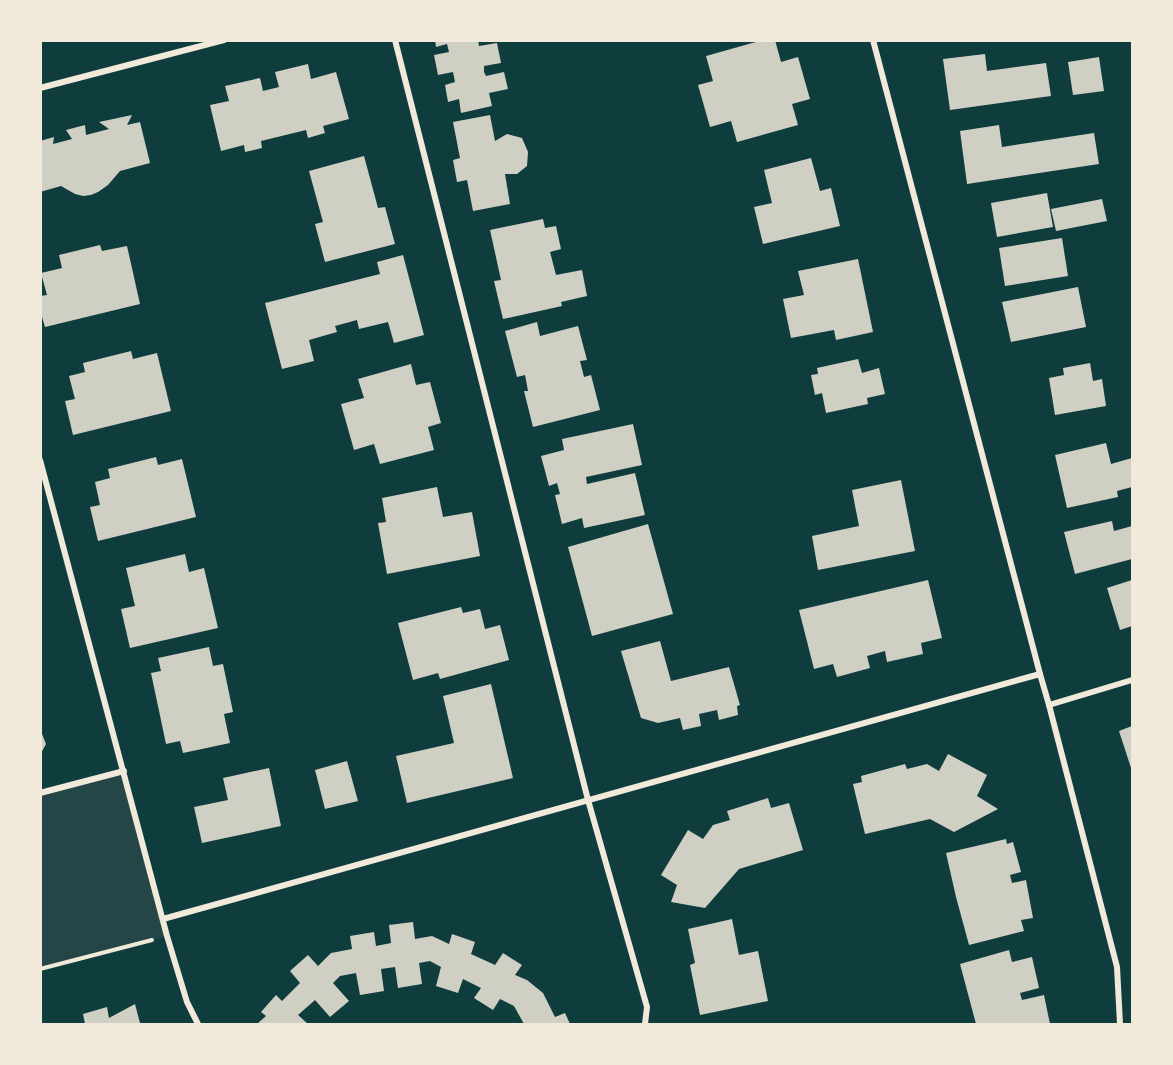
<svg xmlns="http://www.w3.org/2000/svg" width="1173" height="1065" font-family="'IBM Plex Sans',sans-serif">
	<rect width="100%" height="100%" fill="#0f3d3e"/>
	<path fill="#244646" d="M124,771L167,936L41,969V793Z"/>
	<g fill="#cfcfc3">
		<path d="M435,40H478L479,46L497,43L501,63L484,66V72L486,76L504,72L508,89L489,93L492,106L461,113L459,99L448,102L445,85L455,82L453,72L438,75L434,55L449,52L447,44L436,47Z"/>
		<path d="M763,40H775L781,62L798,57L810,99L792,104L798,125L737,142L731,121L710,127L698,85L713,81L706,56Z"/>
		<path d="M985,54L987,71L1046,63L1051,96L950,110L943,59Z"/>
		<path d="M1099,57L1104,91L1073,95L1068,62Z"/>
		<path d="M308,64L311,79L336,72L349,119L323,126L325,133L308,138L306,130L261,141L262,148L245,152L244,145L221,151L210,105L229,101L225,86L260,78L263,91L279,87L275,72Z"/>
		<path d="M132,115L127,125L140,122L150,163L120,171L108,185L98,192L91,195L83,196L75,194L61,186L40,192V141L54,137L53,144L72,139L66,130L85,125L86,135L109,129L99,122Z"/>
		<path d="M490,115L495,141L507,134L522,138L528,152L527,166L517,174H505L510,204L473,211L467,180L457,182L453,160L460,158L453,122Z"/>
		<path d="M999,125L1002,147L1094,133L1099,164L967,184L960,131Z"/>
		<path d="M364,156L378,208L385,207L395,244L325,262L315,224L323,222L309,171Z"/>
		<path d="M811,158L820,191L831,188L840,226L763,244L754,207L772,203L764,170Z"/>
		<path d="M1047,193L1053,227L997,237L991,203Z"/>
		<path d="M1102,199L1107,221L1056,231L1051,209Z"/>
		<path d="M543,219L545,228L556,226L561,249L550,252L556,275L582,270L587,296L561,302L562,306L503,319L494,281L501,280L490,230Z"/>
		<path d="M1062,238L1068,276L1005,286L999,248Z"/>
		<path d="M100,245L102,251L127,246L140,304L45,327L40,310V296L47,295L41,273L62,268L59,255Z"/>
		<path d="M403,255L424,335L394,343L388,322L359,329L357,320L335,326L337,332L309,340L314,361L282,369L265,303L380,274L377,262Z"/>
		<path d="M858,259L873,332L836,340L834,330L791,338L783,299L804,295L798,271Z"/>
		<path d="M1078,287L1086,327L1011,342L1002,302Z"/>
		<path d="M537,322L540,336L578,326L587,360L580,361L584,377L591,375L600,410L533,427L524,391H528L525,375L517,377L505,331Z"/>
		<path d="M131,351L133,359L157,353L171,411L73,435L65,401L75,399L69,376L85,372L83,363Z"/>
		<path d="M858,359L862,373L879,368L885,394L867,398L868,404L826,413L822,393L815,395L811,375L818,374L817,368Z"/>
		<path d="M1090,363L1093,381L1102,379L1106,406L1055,415L1049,378L1064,375L1063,368Z"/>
		<path d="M411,364L416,385L430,382L441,423L428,427L434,450L380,464L374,444L354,450L341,404L364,398L358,379Z"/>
		<path d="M633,424L642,465L586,477L587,484L635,473L645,515L584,528L582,518L562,524L555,495L560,494L557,483L549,486L541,456L564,450L562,439Z"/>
		<path d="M1106,443L1111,464L1132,458V487L1117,491L1118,497L1067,508L1055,455Z"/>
		<path d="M156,457L158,465L182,459L196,517L98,541L90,507L100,505L95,482L110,478L108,469Z"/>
		<path d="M901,480L915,551L818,570L812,536L859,526L852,490Z"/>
		<path d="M437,487L443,517L472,512L480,556L387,574L378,523L386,522L382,498Z"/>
		<path d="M1112,521L1114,531L1132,526V559L1075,574L1064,532Z"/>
		<path d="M648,524L673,614L592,636L568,547Z"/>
		<path d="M185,554L189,572L204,568L218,628L130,648L121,609L135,606L126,568Z"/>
		<path d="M928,580L942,638L921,643L923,654L887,662L885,651L867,656L870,668L837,677L833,664L814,669L799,610Z"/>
		<path d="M1132,580V626L1120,630L1107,588Z"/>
		<path d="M461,607L463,613L480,609L485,629L500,625L509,660L440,679L438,673L413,680L398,623Z"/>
		<path d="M660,641L671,681L729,667L740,705L737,706L738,715L719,720L717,710L699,714L701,726L683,730L680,718L658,723L641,718L621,651Z"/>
		<path d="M209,647L213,666L223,664L233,712L224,714L230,743L183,753L180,741L166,744L151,673L161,671L158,658Z"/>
		<path d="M491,684L513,778L407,803L396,756L454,743L443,696Z"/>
		<path d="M1132,726V771L1119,731Z"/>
		<path d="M40,729L46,744L40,755Z"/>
		<path d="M948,754L987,775L977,796L998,809L954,832L930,819L865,834L853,784L862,782L861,776L905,764L907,769L927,764L939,771Z"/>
		<path d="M347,761L358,801L325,809L315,770Z"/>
		<path d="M269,768L281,826L202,843L194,807L228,800L223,778Z"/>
		<path d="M768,798L771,808L789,803L803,850L739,869L705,908L671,902L677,885L661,875L688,830L703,839L713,825L730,820L727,811Z"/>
		<path d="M1006,839L1007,844L1013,842L1021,872L1010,875L1012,883L1026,880L1033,918L1021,920L1024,931L969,945L956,897L946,853Z"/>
		<path d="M732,919L739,955L758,951L768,1001L700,1015L690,965L695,963L688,929Z"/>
		<path d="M413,922L415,939L432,936L449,944L452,934L475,942L471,954L495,965L503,953L522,965L515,975L527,980L543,993L555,1017L565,1013L570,1024H524L514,1006L500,999L493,1010L474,998L481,988L463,979L458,993L436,986L441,967L430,961L419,963L422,984L398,988L395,967L381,969L384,991L360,995L356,973L340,976L333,983L349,1001L330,1017L315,1000L298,1015L308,1024H257L266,1016L261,1012L276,995L282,1001L300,983L290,971L308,955L318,966L331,953L352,949L350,936L374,932L376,946L391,943L389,925Z"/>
		<path d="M1009,950L1012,962L1032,957L1039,988L1020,993L1022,1000L1044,995L1050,1024H976L960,964Z"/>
		<path d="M135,1004L140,1023L137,1024H85L83,1014L107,1007L109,1018Z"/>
	</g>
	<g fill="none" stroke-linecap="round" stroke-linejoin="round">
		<path stroke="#f1e9da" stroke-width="4" d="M40,969L152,940"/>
		<g stroke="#f1e9da" stroke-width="6">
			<path d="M395,40L588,800L647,1007L645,1024"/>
			<path d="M873,40L1040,674L1049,705L1117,967L1120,1024"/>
			<path d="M40,88L224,40"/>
			<path d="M40,460L167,936L187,1002L198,1024"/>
			<path d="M1049,705L1132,680"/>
			<path d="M40,793L124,771"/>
			<path d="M163,919L1040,674"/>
		</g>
	</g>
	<rect width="1173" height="1065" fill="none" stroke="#f1e9da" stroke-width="84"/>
</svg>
